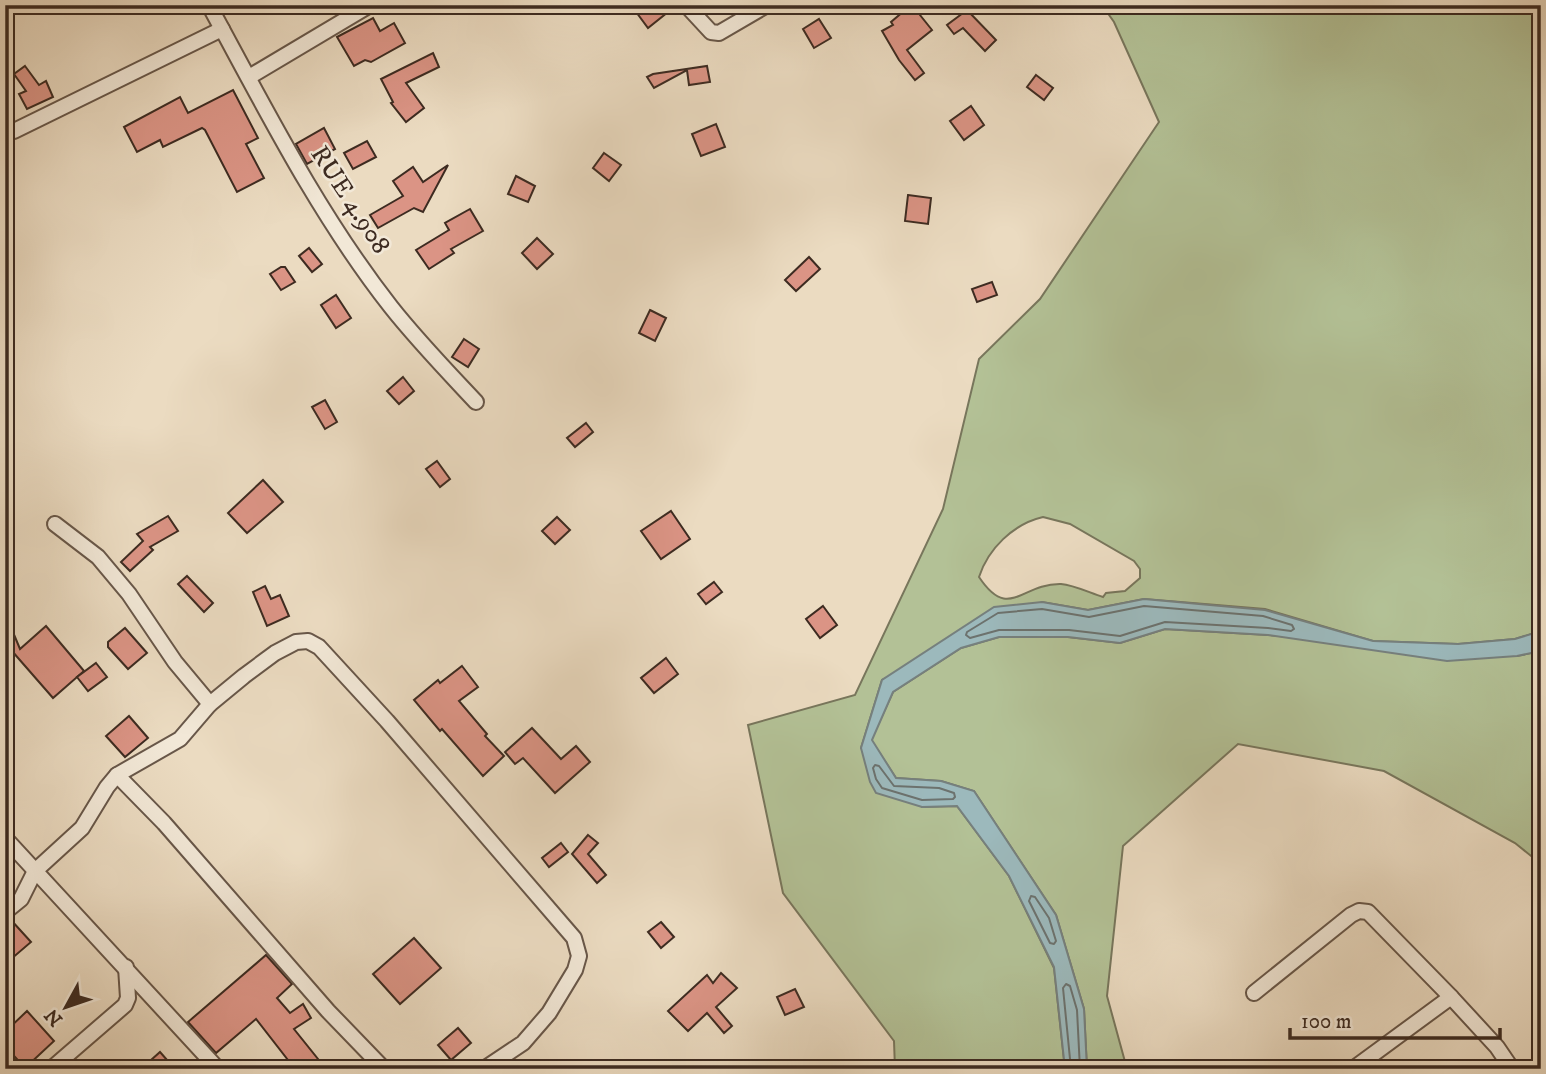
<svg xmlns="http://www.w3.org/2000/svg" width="1546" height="1074" font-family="'IM FELL DW Pica',serif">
	<rect width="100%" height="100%" fill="#ebdbc1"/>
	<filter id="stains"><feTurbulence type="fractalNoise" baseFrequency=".00286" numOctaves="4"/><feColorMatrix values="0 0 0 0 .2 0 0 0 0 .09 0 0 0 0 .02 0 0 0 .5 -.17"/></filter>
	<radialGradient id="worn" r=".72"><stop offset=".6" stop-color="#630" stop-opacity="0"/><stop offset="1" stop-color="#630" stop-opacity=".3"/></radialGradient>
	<g fill="#b3c196" stroke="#78765c" stroke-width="2" fill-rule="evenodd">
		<path d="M1102,5H1541V631L1515,639L1458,644L1373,641L1265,609L1144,599L1088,610L1042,602L882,680L861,748L922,807L957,806L1009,876L1054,968L1065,1069H895L894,1041L783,893L748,725L855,695L943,509L979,359L1040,299L1159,122L1114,22ZM1043,517L1070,524L1134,561L1140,569V578L1125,591L1106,593L1103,597C1090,593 1074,585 1061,584C1021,583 1009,622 979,577C988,549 1013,524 1043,517Z"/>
		<path d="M1165,629L1268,635L1517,656L1541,651V864L1515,843L1384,771L1238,744L1123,846L1107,996L1127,1069H1087L1084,1009L1056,915L974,791L941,781L896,778L871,740L893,692L961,648L999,637H1068L1120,643Z"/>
	</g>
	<path fill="#9cb9bc" stroke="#76807e" stroke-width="2" d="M1144,599L1265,610L1373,641L1458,644L1515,639L1541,631V651L1517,656L1447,661L1268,635L1165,629L1120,643L1068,637H999L961,648L893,692L872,740L896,778L941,781L974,791L1056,915L1084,1009L1087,1069H1065L1054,967L1009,876L957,806L922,807L876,793L870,782L861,748L882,680L994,607L1042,602L1088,610Z"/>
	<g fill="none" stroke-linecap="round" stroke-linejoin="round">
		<g stroke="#6c726e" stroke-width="2">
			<path d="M1144,606L1263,616L1292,625L1294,629L1291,631L1268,628L1165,622L1120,636L1069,630H999L970,638L966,635L967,632L998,613L1042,609L1089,617Z"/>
			<path d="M875,765L879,766L894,786L939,788L954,793L955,797L953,799L922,800L882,788L876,779L873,768Z"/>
			<path d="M1031,896L1035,897L1049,918L1056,941L1054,944L1050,943L1029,901Z"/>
			<path d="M1071,1069L1063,988L1066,984L1070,986L1077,1010L1080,1069"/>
		</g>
	</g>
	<g fill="#db9485" stroke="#3d2b21" stroke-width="2">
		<path d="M631,5H663L668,12L648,28Z"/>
		<path d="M911,5H933L920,15L932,30L907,50L924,73L915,80L899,60L882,31L893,25L891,22Z"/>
		<path d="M967,10L996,40L985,51L963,28L954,34L947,25Z"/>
		<path d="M373,18L380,31L394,23L405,43L371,62L365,60L354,66L337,37Z"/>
		<path d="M819,19L831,38L814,48L803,29Z"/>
		<path d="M433,53L439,67L406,83L424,108L406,122L391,103L393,102L381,79Z"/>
		<path d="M25,66L39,85L46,81L53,97L27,109L19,94L26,91L14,74Z"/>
		<path d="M707,66L710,82L689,85L687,70L654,88L647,77L653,74Z"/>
		<path d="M1036,75L1053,88L1044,100L1027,87Z"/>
		<path d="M233,90L258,138L246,144L264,178L237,192L205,130L202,128L163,147L160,140L137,152L124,127L180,97L188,113Z"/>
		<path d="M971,106L984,125L964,140L950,121Z"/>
		<path d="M716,124L725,147L701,156L692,134Z"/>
		<path d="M324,128L335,149L307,164L296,144Z"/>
		<path d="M367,141L376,157L353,169L344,153Z"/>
		<path d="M604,153L621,165L609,181L593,168Z"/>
		<path d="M448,165L423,212L414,208L378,228L370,215L403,196L393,181L413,167L423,182Z"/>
		<path d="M516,176L535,186L528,202L508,194Z"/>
		<path d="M908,195L931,198L928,224L905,221Z"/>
		<path d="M470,209L483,231L451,249L454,253L429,269L416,250L449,230L445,223Z"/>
		<path d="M537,238L553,254L537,269L522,253Z"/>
		<path d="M309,248L322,264L312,272L299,256Z"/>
		<path d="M809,257L820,269L796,291L785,280Z"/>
		<path d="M281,267H285L295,282L281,290L270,274Z"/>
		<path d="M992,282L997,295L977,302L972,289Z"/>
		<path d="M336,295L351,318L336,328L321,305Z"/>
		<path d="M650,310L666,318L655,341L639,333Z"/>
		<path d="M464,339L479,349L468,367L452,357Z"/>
		<path d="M403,377L414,391L399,404L387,391Z"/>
		<path d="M325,400L337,422L325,429L312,407Z"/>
		<path d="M586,423L593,432L575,447L567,438Z"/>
		<path d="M437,461L450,479L440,487L426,469Z"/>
		<path d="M263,480L283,502L247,533L228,513Z"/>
		<path d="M671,511L690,539L661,559L641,531Z"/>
		<path d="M168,516L178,531L150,547L153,550L130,571L121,562L143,541L137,534Z"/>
		<path d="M557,517L570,530L555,544L542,531Z"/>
		<path d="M187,576L213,603L204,612L178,584Z"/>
		<path d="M714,582L722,592L706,604L698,594Z"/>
		<path d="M265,586L271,599L280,595L289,616L267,626L253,592Z"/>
		<path d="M823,606L837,625L820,638L806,619Z"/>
		<path d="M5,613L20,649L46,626L84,671L53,698L5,643Z"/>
		<path d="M125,628L147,653L128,669L108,647V642Z"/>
		<path d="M666,658L678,674L654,693L641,678Z"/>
		<path d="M96,663L107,677L88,691L77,677Z"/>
		<path d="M462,666L478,687L459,701L487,734L485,736L504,756L483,776L442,729L440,731L414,700L438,680L440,683Z"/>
		<path d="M129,716L148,738L125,757L106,736Z"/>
		<path d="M532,728L561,759L576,746L590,762L555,793L523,758L515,764L505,752Z"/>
		<path d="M588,835L598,843L588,854L606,875L597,883L572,854Z"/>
		<path d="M561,843L568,852L549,867L542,858Z"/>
		<path d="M11,920L31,942L10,960L5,955V921Z"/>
		<path d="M661,922L674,937L661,948L648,932Z"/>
		<path d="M414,938L441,968L400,1004L373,974Z"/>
		<path d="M266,955L292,984L277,998L290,1013L303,1004L311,1018L294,1029L326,1069H295L256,1019L216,1053L188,1022Z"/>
		<path d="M721,973L737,988L716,1007L732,1026L724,1033L707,1013L688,1031L668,1011L707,975L713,983Z"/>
		<path d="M795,989L804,1007L785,1015L777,997Z"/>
		<path d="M27,1011L54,1041L25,1068L5,1046V1032Z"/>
		<path d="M458,1028L471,1043L451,1060L438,1045Z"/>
		<path d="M160,1052L175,1069H141Z"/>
	</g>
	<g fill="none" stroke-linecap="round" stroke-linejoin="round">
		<g stroke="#685749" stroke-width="18">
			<g id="minor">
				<path d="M209,5C265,108 318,214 391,307C417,340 447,371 476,402"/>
				<path d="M686,5L711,32L719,33L767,5"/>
				<path d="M249,77L370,5"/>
				<path d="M14,131L222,29"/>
				<path d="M55,524L98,557L129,594L175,662L210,704"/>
				<path d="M117,775L164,823L328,1011L384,1069"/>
				<path d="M5,838L218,1069"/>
				<path d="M5,912L21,899L35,871L82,828L107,787L117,775L180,739L210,704L244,676L275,653L296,642L308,641L319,647L387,721L574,938L579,956L575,970L549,1013L523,1043L484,1069"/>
				<path d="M1254,993L1351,915L1359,911L1368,912L1451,997L1497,1047L1512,1069"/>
				<path d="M51,1069L125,1005L128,998L126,967"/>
				<path d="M1353,1069L1451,997"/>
			</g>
		</g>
		<use href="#minor" stroke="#f2e8d7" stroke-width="14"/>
	</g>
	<g text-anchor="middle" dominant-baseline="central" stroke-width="5" stroke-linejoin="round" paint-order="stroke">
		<g font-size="26" fill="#3d2b21" stroke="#f2e8d7">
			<text transform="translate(350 200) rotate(57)">RUE 4.908</text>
		</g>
	</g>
	<rect width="1546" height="1074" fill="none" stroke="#ebdbc1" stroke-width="28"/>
	<rect x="7" y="7" width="1532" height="1060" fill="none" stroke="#3d2b21" stroke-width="3.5"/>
	<rect x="14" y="14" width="1518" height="1046" fill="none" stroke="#3d2b21" stroke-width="2"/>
	<g transform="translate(66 1007) rotate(230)" stroke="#f2e8d7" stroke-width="5" paint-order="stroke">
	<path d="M0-5L12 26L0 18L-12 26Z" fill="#3d2b21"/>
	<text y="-10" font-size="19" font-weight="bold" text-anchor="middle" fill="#3d2b21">N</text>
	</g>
	<path d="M1290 1028v10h210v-10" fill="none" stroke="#3d2b21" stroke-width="3.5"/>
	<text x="1301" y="1028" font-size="21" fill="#3d2b21" stroke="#f2e8d7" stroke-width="5" paint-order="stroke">100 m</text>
	<rect width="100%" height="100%" filter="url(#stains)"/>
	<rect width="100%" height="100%" fill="url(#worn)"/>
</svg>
